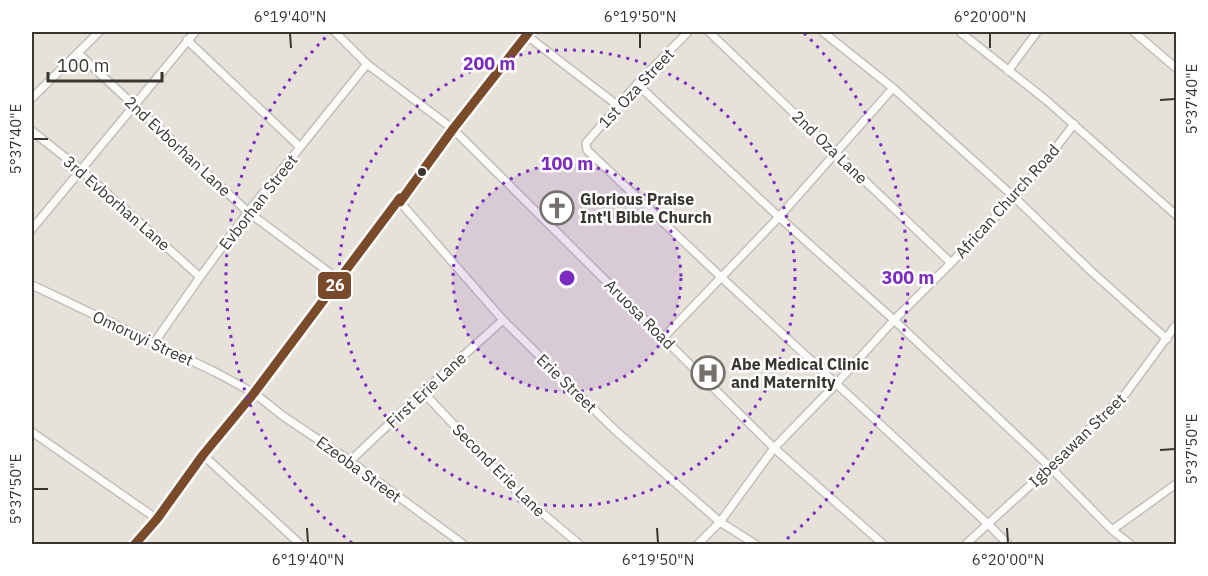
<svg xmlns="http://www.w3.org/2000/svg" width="1208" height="576" font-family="'IBM Plex Sans',sans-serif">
	<rect width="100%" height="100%" fill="#e6e2d9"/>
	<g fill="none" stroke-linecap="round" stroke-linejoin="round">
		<g stroke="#c3bfb9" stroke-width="10">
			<g id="street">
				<path d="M335,32L367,64L453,129L774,448L883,544"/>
				<path d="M688,32L637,84L586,143L587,150L721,277L989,525L1008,544"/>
				<path d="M709,32L951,263"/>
				<path d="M823,32L893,88L1014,197L1092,272L1167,339"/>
				<path d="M960,32L1046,100L1176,215"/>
				<path d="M1134,32L1176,68"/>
				<path d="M526,35L617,105"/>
				<path d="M187,40L300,147"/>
				<path d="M78,53L248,212L338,279"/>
				<path d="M1008,71L1037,32"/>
				<path d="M637,84L779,217L894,320L1050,467L1112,530L1130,544"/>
				<path d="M32,98L99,32"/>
				<path d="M32,131L81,170L200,277"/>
				<path d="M400,202L503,320L616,431L720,522L755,544"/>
				<path d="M32,229L195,32"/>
				<path d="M32,285L215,372L254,393L283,416L350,461L463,544"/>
				<path d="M663,338L779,217L893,88"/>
				<path d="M154,343L200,277L248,212L367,64"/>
				<path d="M423,392L516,491L579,544"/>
				<path d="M32,432L157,519"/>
				<path d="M203,455L300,544"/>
				<path d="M350,461L423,392L503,320"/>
				<path d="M1112,530L1176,484"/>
				<path d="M698,544L720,522L774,448L836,384L894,320L951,263L1014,197L1042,166L1074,124"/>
				<path d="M966,544L1050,467L1126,393L1176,325"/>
			</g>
		</g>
		<g stroke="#c3bfb9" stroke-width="12">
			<path id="secondary" d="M135,544L157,519L203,455L254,393L400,198V202L453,129L529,32"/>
		</g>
		<use href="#street" stroke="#fbfbf9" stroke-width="7"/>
		<use href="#secondary" stroke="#fbfbf9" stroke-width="9"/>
		<g stroke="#fff" stroke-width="14">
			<path id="bus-1" d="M135,544L157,519L203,455L254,393L400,198V202L453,129L529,32"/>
		</g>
		<use href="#bus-1" stroke="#7a4b2a" stroke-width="9"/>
	</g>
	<path fill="none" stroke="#393630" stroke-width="2" d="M290,33L291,48M640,33V48M990,33V48M1160,100L1175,99M33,139H48M1160,450L1175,449M33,489H48M307,528L308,543M657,528L658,543M1007,528L1008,543"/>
	<circle cx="567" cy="278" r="114" fill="#7b2cbf" fill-opacity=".12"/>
	<g fill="none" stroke="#7b2cbf" stroke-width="3" stroke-dasharray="3 6">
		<circle cx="567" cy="278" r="114"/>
		<circle cx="567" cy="278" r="228"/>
		<path d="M352 543A341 341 0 0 1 330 33M804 33A341 341 0 0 1 782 543"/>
	</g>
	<defs>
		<g id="church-ring" transform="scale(1.725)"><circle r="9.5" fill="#fff" stroke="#76726b" stroke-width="1.5"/><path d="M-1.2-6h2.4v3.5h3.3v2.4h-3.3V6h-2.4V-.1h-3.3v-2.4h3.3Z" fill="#76726b"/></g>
		<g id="hospital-ring" transform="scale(1.725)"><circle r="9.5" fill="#fff" stroke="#76726b" stroke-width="1.5"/><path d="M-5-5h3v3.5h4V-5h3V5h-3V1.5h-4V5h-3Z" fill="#76726b"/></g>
	</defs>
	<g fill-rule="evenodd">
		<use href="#church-ring" x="557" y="208"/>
		<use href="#hospital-ring" x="708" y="373"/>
	</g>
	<circle fill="#393630" stroke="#fff" stroke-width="2" cx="422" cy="172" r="5"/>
	<g text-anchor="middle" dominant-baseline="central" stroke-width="5" stroke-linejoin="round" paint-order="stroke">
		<g font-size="16" fill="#393630" stroke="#fff">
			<text transform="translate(636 88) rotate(-47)">1st Oza Street</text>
			<text transform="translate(178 146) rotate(43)">2nd Evborhan Lane</text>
			<text transform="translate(830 147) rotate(44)">2nd Oza Lane</text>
			<text transform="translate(1007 201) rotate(-48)">African Church Road</text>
			<text transform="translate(258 202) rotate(-52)">Evborhan Street</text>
			<text transform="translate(117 203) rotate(41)">3rd Evborhan Lane</text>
			<text transform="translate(640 314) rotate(45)">Aruosa Road</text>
			<text transform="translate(143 338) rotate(25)">Omoruyi Street</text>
			<text transform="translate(567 383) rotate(44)">Erie Street</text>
			<text transform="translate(426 390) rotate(-43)">First Erie Lane</text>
			<text transform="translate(1077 440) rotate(-44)">Igbesawan Street</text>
			<text transform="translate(359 469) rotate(36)">Ezeoba Street</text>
			<text transform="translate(499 470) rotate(45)">Second Erie Lane</text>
		</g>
		<g font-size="16" font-weight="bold" fill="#393630" stroke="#fff" text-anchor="start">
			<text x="580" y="199">Glorious Praise<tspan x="580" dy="18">Int'l Bible Church</tspan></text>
			<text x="731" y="364">Abe Medical Clinic<tspan x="731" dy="18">and Maternity</tspan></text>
		</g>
	</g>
	<circle cx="567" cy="278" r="9" fill="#7b2cbf" stroke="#fff" stroke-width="3"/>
	<g font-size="18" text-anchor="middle" font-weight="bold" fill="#7b2cbf" stroke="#fff" stroke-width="5" stroke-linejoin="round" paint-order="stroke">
		<text x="489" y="70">200 m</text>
		<text x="567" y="170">100 m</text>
		<text x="908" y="284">300 m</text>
	</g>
	<rect stroke="#fff" stroke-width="2" x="317" y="271" width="35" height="29" rx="6" fill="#7a4b2a"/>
	<g font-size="16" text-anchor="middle" font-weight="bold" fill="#fff">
		<text x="335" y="291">26</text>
	</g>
	<rect width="1208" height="576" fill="none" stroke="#ffffff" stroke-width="66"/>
	<path d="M48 72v9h114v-9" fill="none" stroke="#393630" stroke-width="3"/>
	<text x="57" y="72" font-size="18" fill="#393630" stroke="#ffffff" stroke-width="4.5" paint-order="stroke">100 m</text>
	<rect x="33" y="33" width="1142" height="510" fill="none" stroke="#393630" stroke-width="2"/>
	<g font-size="15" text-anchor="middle" fill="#393630">
		<text x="290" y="22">6°19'40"N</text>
		<text x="640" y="22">6°19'50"N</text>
		<text x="990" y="22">6°20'00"N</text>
		<text transform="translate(1192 99) rotate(-90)" y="5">5°37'40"E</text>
		<text transform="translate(16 139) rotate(-90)" y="5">5°37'40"E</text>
		<text transform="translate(1192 449) rotate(-90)" y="5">5°37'50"E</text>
		<text transform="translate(16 489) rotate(-90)" y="5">5°37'50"E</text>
		<text x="308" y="565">6°19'40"N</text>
		<text x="658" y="565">6°19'50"N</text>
		<text x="1008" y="565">6°20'00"N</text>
	</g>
</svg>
